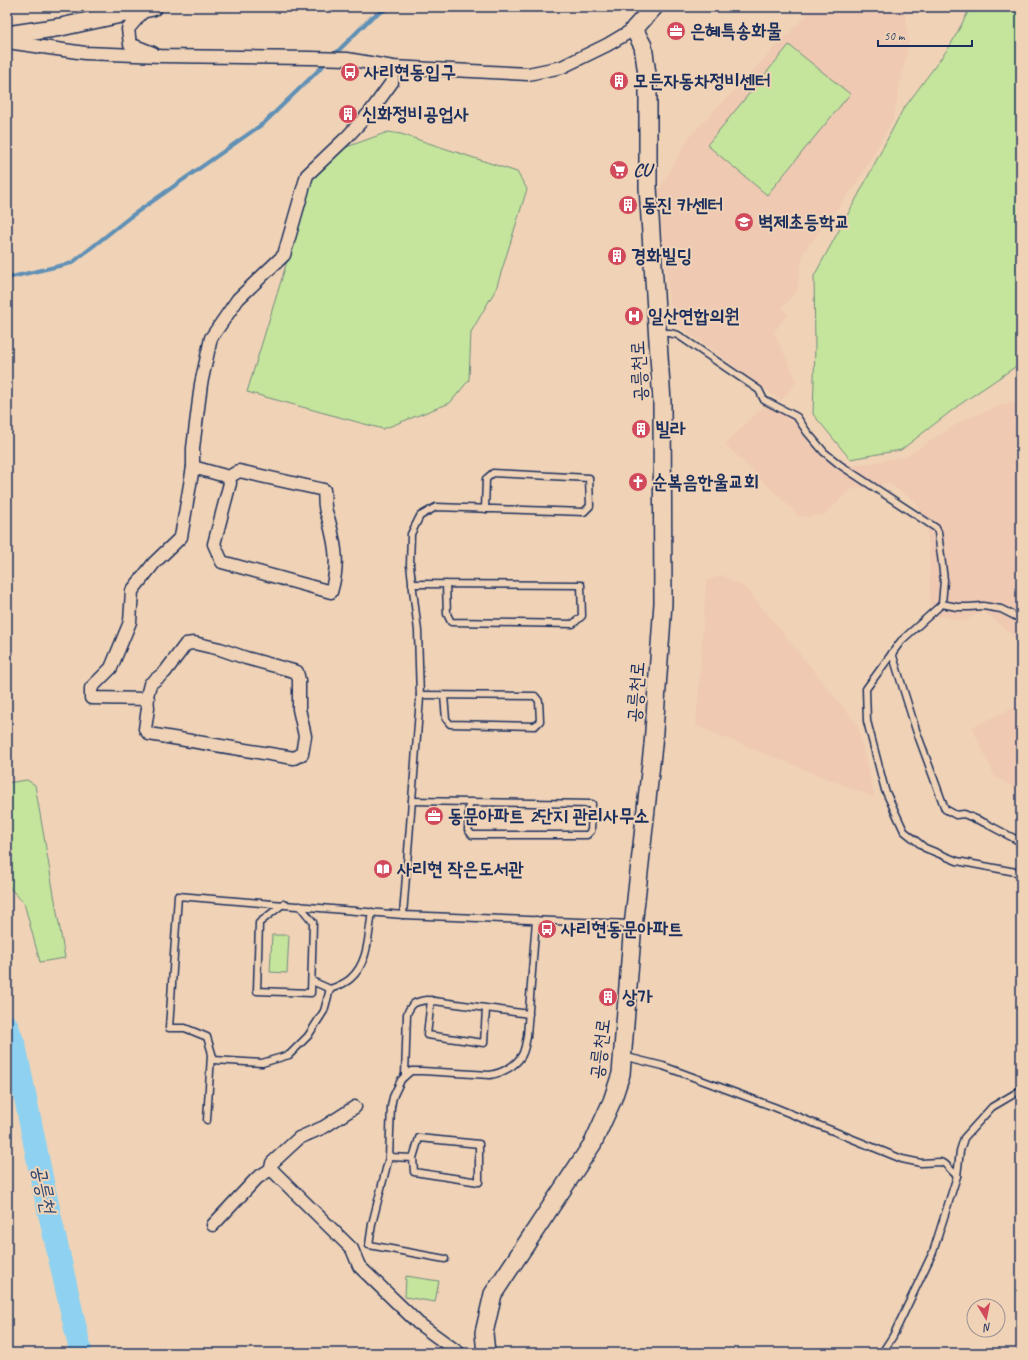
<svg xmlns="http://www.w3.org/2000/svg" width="1028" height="1360" font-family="Caveat,'Poor Story',sans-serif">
	<rect width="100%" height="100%" fill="#f0d3b6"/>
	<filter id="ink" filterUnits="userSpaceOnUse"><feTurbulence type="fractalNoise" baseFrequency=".025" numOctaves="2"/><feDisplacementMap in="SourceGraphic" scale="8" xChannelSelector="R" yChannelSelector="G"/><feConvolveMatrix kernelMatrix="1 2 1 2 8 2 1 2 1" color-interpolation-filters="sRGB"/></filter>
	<g filter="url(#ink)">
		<g fill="#efc9b2">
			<path d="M905,11L909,41L893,120L855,186L803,253L797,291L782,308L788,314L774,332L797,381L781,401L671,320L658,191L690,136L809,12Z"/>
			<path d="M772,398L785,407L835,456L851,466L905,457L965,419L1011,402L1021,406V642L983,611L964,621L930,615L929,549L924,515L915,501L888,483L850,490L824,515L800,517L725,444Z"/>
			<path d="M722,575L747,589L857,724L875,798L696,726L706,581Z"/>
			<path d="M1015,707H1021V791L995,777L972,727Z"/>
		</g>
		<g fill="#c5e49c" stroke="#708a7d">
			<path d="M968,7H1021V363L959,405L901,450L850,459L813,414L815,346L814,276L861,190L902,111L950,46L967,14Z"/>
			<path d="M789,45L850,94L767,195L707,145Z"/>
			<path d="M388,132L401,134L517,172L527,189L496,289L471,332L469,380L450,403L383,429L247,392L319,157Z"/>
			<path d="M27,780L35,785L65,958L40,962L24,903L7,885V783Z"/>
			<path d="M272,935H289L287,973L270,972Z"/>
			<path d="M406,1276L439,1281L435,1302L405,1297Z"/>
		</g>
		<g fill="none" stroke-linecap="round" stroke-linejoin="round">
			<g stroke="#6190b6" stroke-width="4">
				<path d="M333,56L372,17L390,7"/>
				<path d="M7,278L72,263L130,217L264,123L328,61"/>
			</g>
			<path stroke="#8fd1f0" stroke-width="23" d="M7,1026L15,1047L44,1189L81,1353"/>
			<g stroke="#1b2f5e" stroke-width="9">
				<g id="lane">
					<path d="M659,333H669L678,335L759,390L764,400L797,417L807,432L824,452L840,465L936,528L938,532L944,580L942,604L901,641L866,689L867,721L885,790L904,831L925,848L957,861L1021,873"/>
					<path d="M485,509L486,479L493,473L589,478L590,506L584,512L436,507L420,516L411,534L410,565L418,631L420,698L403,915L631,924"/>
					<path d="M412,584L581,585L582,616L573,624L451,622L447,614L446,584"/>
					<path d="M942,604L957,607H969L983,606L1001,609L1021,619"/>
					<path d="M892,653L916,730L945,809L956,815L964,814L985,823L1021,842"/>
					<path d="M420,695L535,696L539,701L540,721L535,726L450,724L446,719L444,696"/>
					<path d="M412,801L592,804L591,831L587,835H472L468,830L469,802"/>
					<path d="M283,904L259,923L257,991L311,993L313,922L300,906"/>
					<path d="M312,981L330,989L324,1011L308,1036L289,1055L262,1063L214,1060L207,1037L185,1028H169L178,896L403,915"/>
					<path d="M330,989C336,987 344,984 350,979C369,963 368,935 372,912"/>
					<path d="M431,1000L427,1035L484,1043L486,1009"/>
					<path d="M623,1056L663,1066L774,1107L902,1159L921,1163L940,1162L945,1164L957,1176"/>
					<path d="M405,1076L407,1014C412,1002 415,1002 427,1000L529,1014"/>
					<path d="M207,1120L211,1055"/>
					<path d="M389,1157L413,1158L414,1172L479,1182V1144L419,1138L413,1158"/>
					<path d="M445,1259L369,1245L372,1224L389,1157L391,1107L393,1097L401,1080L405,1076L411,1071H422L490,1075C502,1073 516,1066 522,1055C525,1049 526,1042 527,1036L536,920"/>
					<path d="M882,1353L893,1336L933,1252L957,1176L960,1151L964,1138L992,1107L1021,1090"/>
				</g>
			</g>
			<g stroke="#1b2f5e" stroke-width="15">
				<g id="street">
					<path d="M145,9L128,29L130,44L153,53"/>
					<path d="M7,42L85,53L161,56L311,58L347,59L393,67L528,74L562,67L607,45L634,29"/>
					<path d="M229,477L239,471L324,490C325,496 324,501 325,506C325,511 328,516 329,521C336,547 339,566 331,592L222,562L214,544L230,483L229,477L193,467V448L201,384L211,338L238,299L284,255L307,175L346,138L371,111L392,82L393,67"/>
					<path d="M194,643L220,649L246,658L297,672L299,680V709L305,736L302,754L294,758L149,734L145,729L148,708L147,696L150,684L165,672L186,644Z"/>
					<path d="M148,699L91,698V688L111,668L130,622L132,591L154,563L181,537L193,467"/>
					<path d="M355,1107L324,1127L299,1138L272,1163L271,1169L352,1249L359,1266L418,1323L459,1353"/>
					<path d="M213,1225L257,1178L271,1169"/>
				</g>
			</g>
			<g stroke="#1b2f5e" stroke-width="20">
				<g id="secondary">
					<path d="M7,35L61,27L153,7"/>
					<path d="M486,1353L484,1333L493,1294L593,1143L612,1101L621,1074L632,936L653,745L663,603L662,402L648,187V81L643,46L634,29L654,7"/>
				</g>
			</g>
			<use href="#lane" stroke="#f0d3b6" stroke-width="6"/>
			<use href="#street" stroke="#f0d3b6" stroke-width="12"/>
			<use href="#secondary" stroke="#f0d3b6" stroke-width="17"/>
		</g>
	</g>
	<defs>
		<g id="office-disc" transform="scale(1)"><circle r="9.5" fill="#d1495b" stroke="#f0d3b6"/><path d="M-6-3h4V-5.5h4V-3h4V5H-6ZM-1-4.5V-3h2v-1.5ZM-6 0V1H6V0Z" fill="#fff"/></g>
		<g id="bus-disc" transform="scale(1)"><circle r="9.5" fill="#d1495b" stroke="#f0d3b6"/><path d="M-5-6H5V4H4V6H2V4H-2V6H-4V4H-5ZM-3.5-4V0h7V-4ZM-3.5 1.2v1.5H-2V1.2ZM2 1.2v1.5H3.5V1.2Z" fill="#fff"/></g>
		<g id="building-disc" transform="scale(1)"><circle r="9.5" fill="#d1495b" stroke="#f0d3b6"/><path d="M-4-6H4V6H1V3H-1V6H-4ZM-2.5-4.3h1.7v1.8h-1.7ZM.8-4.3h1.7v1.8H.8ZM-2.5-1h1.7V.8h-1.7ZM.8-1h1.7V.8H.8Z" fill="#fff"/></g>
		<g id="supermarket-disc" transform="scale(1)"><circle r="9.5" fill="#d1495b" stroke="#f0d3b6"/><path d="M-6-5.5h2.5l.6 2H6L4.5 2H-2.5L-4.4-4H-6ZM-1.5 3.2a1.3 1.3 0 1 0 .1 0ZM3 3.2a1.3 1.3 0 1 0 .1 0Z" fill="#fff"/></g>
		<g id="school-disc" transform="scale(1)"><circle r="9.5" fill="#d1495b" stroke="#f0d3b6"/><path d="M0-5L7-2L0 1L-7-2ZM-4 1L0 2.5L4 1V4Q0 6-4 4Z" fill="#fff"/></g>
		<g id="hospital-disc" transform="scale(1)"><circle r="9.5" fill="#d1495b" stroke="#f0d3b6"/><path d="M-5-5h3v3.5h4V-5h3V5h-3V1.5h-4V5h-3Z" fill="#fff"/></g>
		<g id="church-disc" transform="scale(1)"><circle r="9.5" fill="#d1495b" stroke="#f0d3b6"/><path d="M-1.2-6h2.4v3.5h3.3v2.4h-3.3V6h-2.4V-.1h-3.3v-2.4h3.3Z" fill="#fff"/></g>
		<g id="library-disc" transform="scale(1)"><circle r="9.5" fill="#d1495b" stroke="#f0d3b6"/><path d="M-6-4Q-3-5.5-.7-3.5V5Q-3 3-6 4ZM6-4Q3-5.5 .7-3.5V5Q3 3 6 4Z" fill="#fff"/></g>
	</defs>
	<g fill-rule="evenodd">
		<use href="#office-disc" x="676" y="31"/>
		<use href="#bus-disc" x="350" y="72"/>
		<use href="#building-disc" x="619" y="81"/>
		<use href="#building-disc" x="348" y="114"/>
		<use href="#supermarket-disc" x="619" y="170"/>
		<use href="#building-disc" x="628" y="205"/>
		<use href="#school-disc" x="744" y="222"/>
		<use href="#building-disc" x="617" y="256"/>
		<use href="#hospital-disc" x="634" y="316"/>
		<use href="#building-disc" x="641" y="429"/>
		<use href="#church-disc" x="638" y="482"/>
		<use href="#office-disc" x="434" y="816"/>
		<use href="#library-disc" x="383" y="869"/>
		<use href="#bus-disc" x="547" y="929"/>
		<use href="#building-disc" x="608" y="997"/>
	</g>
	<g text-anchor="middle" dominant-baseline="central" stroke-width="4" stroke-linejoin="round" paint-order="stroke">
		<g font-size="19" font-weight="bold" fill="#1b2f5e" stroke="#f0d3b6" text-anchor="start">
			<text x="690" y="31">은혜특송화물</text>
			<text x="364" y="72">사리현동입구</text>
			<text x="633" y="81">모든자동차정비센터</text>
			<text x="362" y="114">신화정비공업사</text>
			<text x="633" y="170">CU</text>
			<text x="642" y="205">동진 카센터</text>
			<text x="758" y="222">벽제초등학교</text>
			<text x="631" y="256">경화빌딩</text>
			<text x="648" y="316">일산연합의원</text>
			<text x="655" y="429">빌라</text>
			<text x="652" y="482">순복음한울교회</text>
			<text x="448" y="816">동문아파트 2단지 관리사무소</text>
			<text x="397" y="869">사리현 작은도서관</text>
			<text x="561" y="929">사리현동문아파트</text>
			<text x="622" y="997">상가</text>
		</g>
		<g font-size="19" fill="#1b2f5e" stroke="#f0d3b6">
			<text transform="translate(639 371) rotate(-93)">공릉천로</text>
			<text transform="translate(636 692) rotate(-86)">공릉천로</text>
			<text transform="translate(600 1049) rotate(-83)">공릉천로</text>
		</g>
		<g font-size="20" font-style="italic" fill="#2c4774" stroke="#f0d3b6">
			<text transform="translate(44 1189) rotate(78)">공릉천</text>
		</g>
	</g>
	<rect width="1028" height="1360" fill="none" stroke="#f0d3b6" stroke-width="24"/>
	<rect x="12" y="12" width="1004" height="1336" fill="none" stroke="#1b2f5e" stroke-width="1.5" filter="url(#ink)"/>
	<g transform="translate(986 1318) rotate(170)"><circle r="19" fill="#f0d3b6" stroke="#9b9193"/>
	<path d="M0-3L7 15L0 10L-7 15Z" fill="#d1495b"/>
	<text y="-6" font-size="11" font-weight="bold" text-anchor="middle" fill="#1b2f5e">N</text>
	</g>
	<path d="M878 40v6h94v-6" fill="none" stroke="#1b2f5e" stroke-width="2"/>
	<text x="884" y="40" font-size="12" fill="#1b2f5e" stroke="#f0d3b6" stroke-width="3" paint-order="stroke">50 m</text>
</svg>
